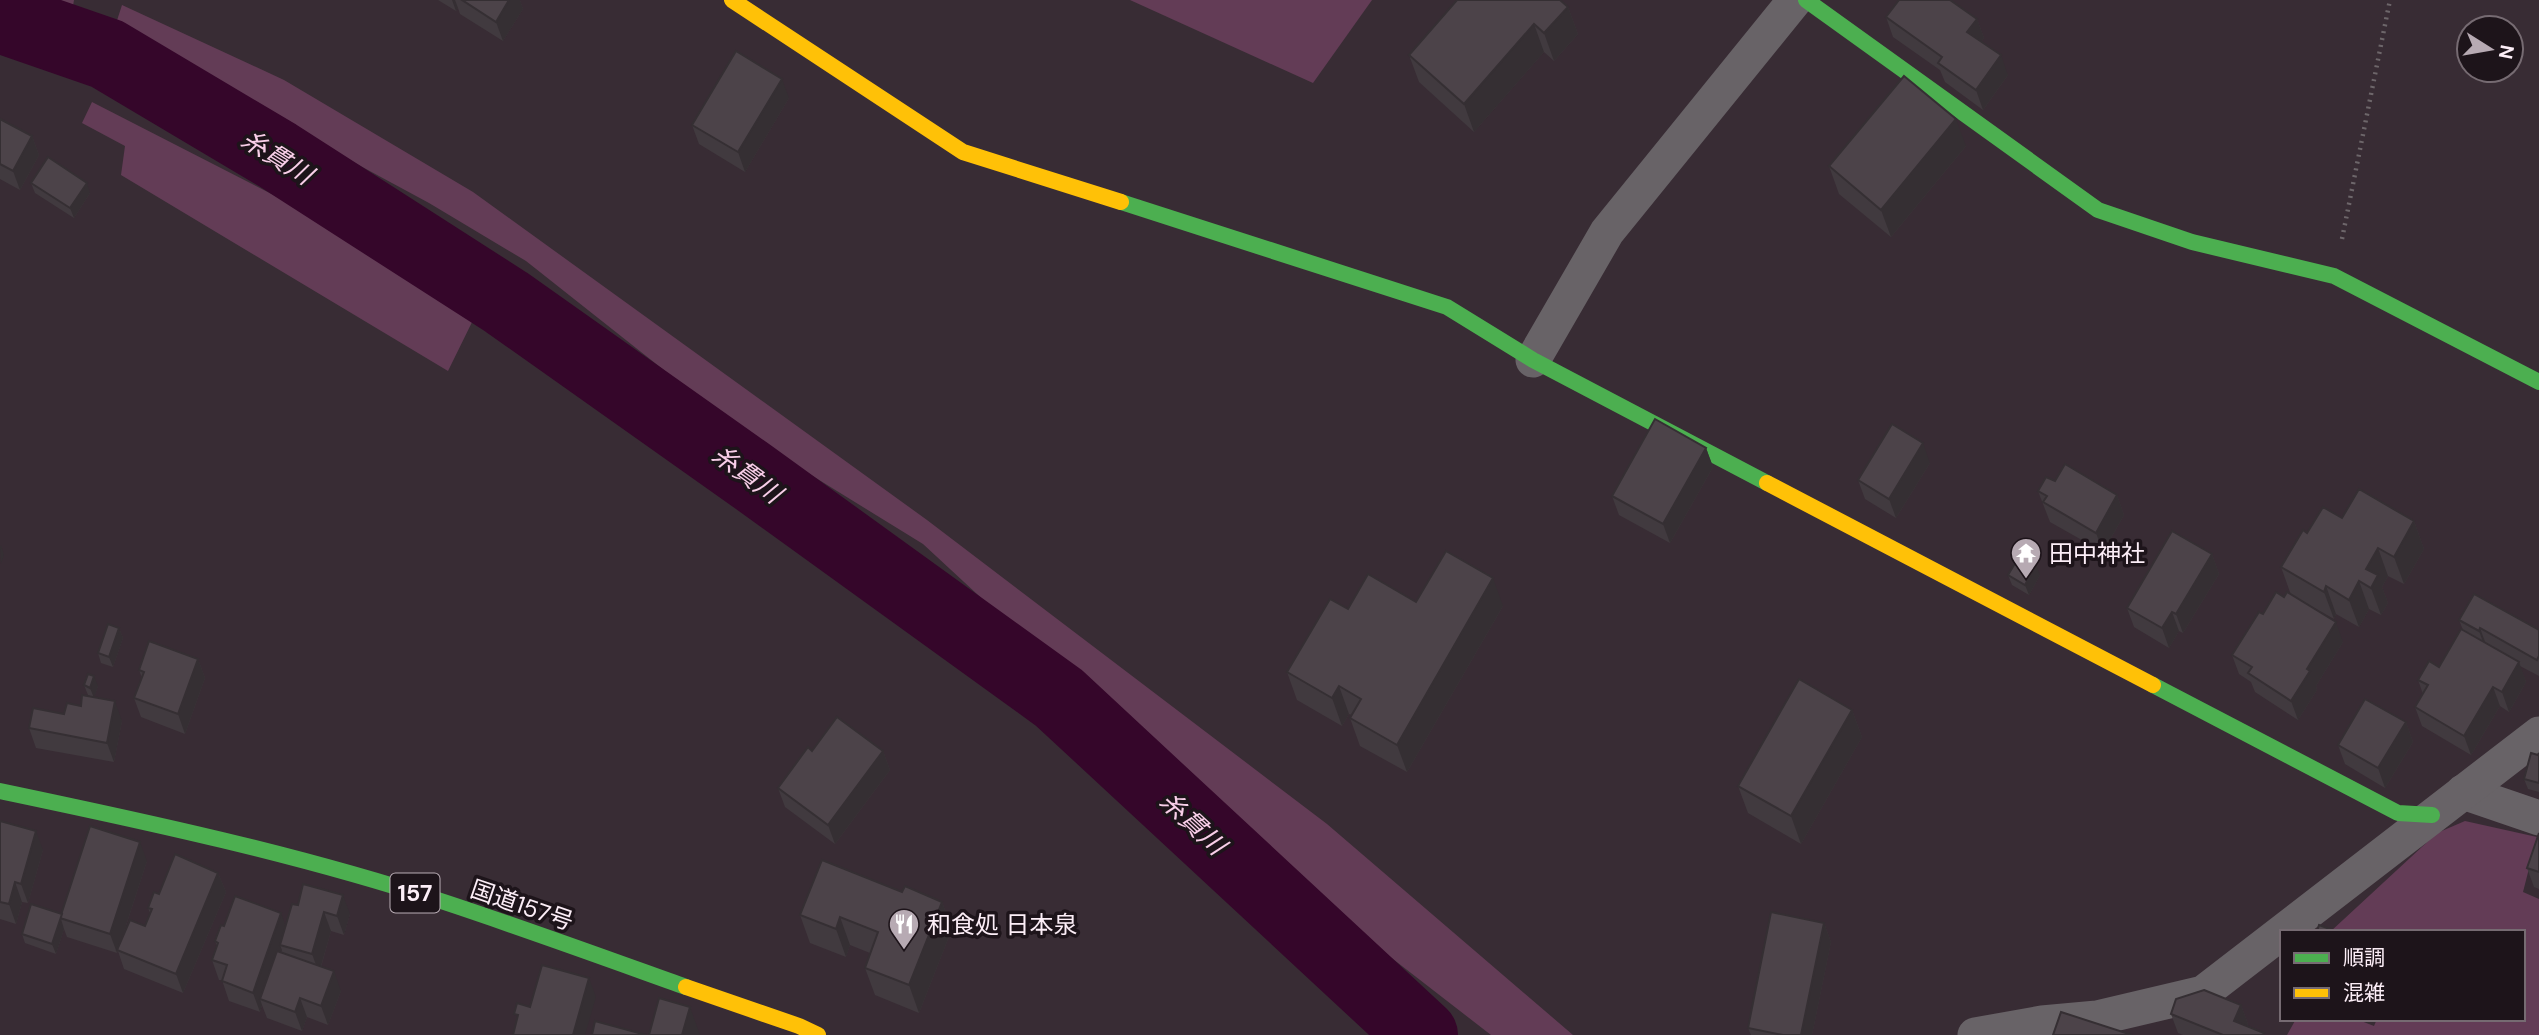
<svg xmlns="http://www.w3.org/2000/svg" width="2539" height="1035" font-family="'DM Sans','Noto Sans JP',sans-serif">
	<rect width="100%" height="100%" fill="#382c34"/>
	<g fill="#633c56">
		<path d="M20,0H74L71,17Z"/>
		<path d="M1130,0H1372L1313,83Z"/>
		<path d="M122,5L284,80L473,192L927,520L1327,824L1573,1035H1491L1260,856L923,544L746,435L526,261L429,203L227,94L110,42Z"/>
		<path d="M92,102L375,247L477,312L448,371L121,175L125,146L82,123Z"/>
		<path d="M2465,821L2537,837L2523,892L2539,899V1035H2287L2296,1019H2356L2374,1026L2377,1019H2523V932H2330L2437,833Z"/>
	</g>
	<g fill="none" stroke-linecap="round" stroke-linejoin="round">
		<path stroke="#35062a" stroke-width="72" d="M0,17L107,54L277,155L506,302L749,474L1059,698L1422,1035"/>
		<path stroke="#6d666a" stroke-width="4.5" stroke-dasharray="2 5" stroke-linecap="butt" d="M2342,239L2390,0"/>
		<g stroke="#686367" stroke-width="35">
			<path d="M1533,360L1607,232L1795,0"/>
			<path d="M2463,792L2539,818"/>
			<path d="M1975,1035L2042,1023L2097,1018L2203,993L2539,734"/>
		</g>
		<g stroke="#4caf50" stroke-width="16">
			<path d="M1806,0L2098,210L2192,242L2334,276L2539,382"/>
			<path d="M1121,202L1447,307L1533,360L1767,483"/>
			<path d="M2153,685L2398,813L2432,815"/>
			<path d="M0,791C148,822 297,854 441,901C523,928 605,958 686,987"/>
		</g>
		<g stroke="#ffc107" stroke-width="16">
			<path d="M732,0L963,152L1121,202"/>
			<path d="M1767,483L2153,685"/>
			<path d="M686,987L799,1026L818,1035"/>
		</g>
	</g>
	<g fill="#413a3f">
		<path d="M438,0H520L523,9L503,41L460,14L458,8L456,11Z"/>
		<path d="M1565,4L1568,7L1578,34L1554,61L1544,52L1474,132L1419,82L1409,55Z"/>
		<path d="M1886,17L1977,19L1984,38L1981,42L2008,75L1983,110L1945,82L1940,70L1893,37Z"/>
		<path d="M789,98L745,172L699,144L692,125Z"/>
		<path d="M0,119L32,136L39,155L20,190L0,179Z"/>
		<path d="M1966,146L1891,237L1839,194L1829,166Z"/>
		<path d="M31,183L90,193L74,218L35,193Z"/>
		<path d="M1706,448L1713,467L1670,543L1619,515L1612,496Z"/>
		<path d="M1930,463L1896,518L1865,499L1858,480Z"/>
		<path d="M2055,481L2117,495L2124,515L2103,552L2050,522L2038,491Z"/>
		<path d="M2342,518L2414,521L2424,549L2404,584L2388,576L2382,587L2388,603L2381,615L2369,609L2359,627L2336,614L2334,619L2295,597L2343,642L2316,686L2317,690L2298,720L2255,692L2251,682L2239,674L2232,655L2263,614L2284,597L2291,595L2281,567L2307,533Z"/>
		<path d="M2212,554L2219,574L2183,633L2179,631L2169,648L2134,627L2127,608Z"/>
		<path d="M2008,575H2040L2029,595L2012,585Z"/>
		<path d="M1416,602L1503,606L1407,772L1360,746L1350,718L1352,715L1349,714L1342,726L1297,700L1287,672L1348,609Z"/>
		<path d="M2459,620L2539,630V676L2520,666L2526,682L2509,712L2500,706L2471,755L2422,726L2415,707L2423,694L2418,680L2439,667L2463,630Z"/>
		<path d="M119,628L123,638L113,667L101,663L98,653Z"/>
		<path d="M198,659L205,678L185,734L141,717L134,698L142,678L139,670Z"/>
		<path d="M84,685L98,686L94,697L122,721L114,762L36,748L29,728L64,714L81,706L92,697L88,695Z"/>
		<path d="M1852,710L1862,737L1801,844L1748,813L1738,786Z"/>
		<path d="M2406,722L2413,742L2385,788L2345,764L2338,745Z"/>
		<path d="M812,751H883L890,770L835,844L785,807L778,788Z"/>
		<path d="M2539,753V792L2528,789L2524,779Z"/>
		<path d="M0,821L43,850L28,903L22,902L16,924L0,919Z"/>
		<path d="M2539,833V889L2534,887L2527,868Z"/>
		<path d="M147,861L122,938L145,926L150,913L148,908L159,894L218,873L226,892L183,993L124,969L118,951L117,953L67,937L64,929L56,954L25,943L22,934L62,914Z"/>
		<path d="M902,892L942,902L952,929L919,1013L875,995L865,968L870,953L850,945L846,957L810,943L800,915Z"/>
		<path d="M298,905L350,914L344,935L331,931L321,967L341,991L328,1025L307,1017L302,1031L267,1018L262,1005L260,1012L229,1001L222,980H219L212,960L217,946L215,941L224,926L286,925Z"/>
		<path d="M1824,923L1831,942L1812,1035H1751L1748,1028Z"/>
		<path d="M2241,1005L2248,1024L2247,1027L2264,1033V1035H2183L2178,1033L2171,1014Z"/>
	</g>
	<g fill="#352f33">
		<path d="M452,0H455L458,8L456,11Z"/>
		<path d="M509,0H520L523,9L503,41L496,22Z"/>
		<path d="M1568,7L1578,34L1554,61L1544,33Z"/>
		<path d="M1977,19L1984,38L1974,51L1967,32Z"/>
		<path d="M1534,24L1544,52L1474,132L1464,104Z"/>
		<path d="M2001,55L2008,75L1983,110L1976,90Z"/>
		<path d="M782,79L789,98L745,172L738,152Z"/>
		<path d="M1956,119L1966,146L1891,237L1881,210Z"/>
		<path d="M32,136L39,155L20,190L13,171Z"/>
		<path d="M87,183L90,193L74,218L70,208Z"/>
		<path d="M1923,443L1930,463L1896,518L1889,499Z"/>
		<path d="M1706,448L1713,467L1670,543L1663,524Z"/>
		<path d="M2117,495L2124,515L2103,552L2096,533Z"/>
		<path d="M2414,521L2424,549L2404,584L2394,557Z"/>
		<path d="M1,545L4,555L1,564L0,547Z"/>
		<path d="M2378,548L2388,576L2382,587L2388,603L2381,615L2371,588L2366,569Z"/>
		<path d="M2212,554L2219,574L2183,633L2176,614Z"/>
		<path d="M2036,565L2040,575L2029,595L2025,585Z"/>
		<path d="M1493,578L1503,606L1407,772L1397,745Z"/>
		<path d="M2359,581L2369,609L2359,627L2349,600Z"/>
		<path d="M2326,586L2336,614L2334,619L2324,592Z"/>
		<path d="M2172,612L2179,631L2169,648L2162,628Z"/>
		<path d="M2336,622L2343,642L2316,686L2317,690L2298,720L2291,701L2307,669Z"/>
		<path d="M119,628L123,638L113,667L109,657Z"/>
		<path d="M2480,628L2487,647L2486,650L2479,631Z"/>
		<path d="M198,659L205,678L185,734L178,714Z"/>
		<path d="M2519,662L2526,682L2509,712L2502,692Z"/>
		<path d="M94,676L98,686L94,698L90,688Z"/>
		<path d="M1339,686L1349,714L1342,726L1332,698Z"/>
		<path d="M2493,687L2500,706L2471,755L2464,736Z"/>
		<path d="M115,701L122,721L114,762L107,743Z"/>
		<path d="M1852,710L1862,737L1801,844L1791,816Z"/>
		<path d="M2406,722L2413,742L2385,788L2378,768Z"/>
		<path d="M883,751L890,770L835,844L828,825Z"/>
		<path d="M36,831L43,850L28,903L21,884Z"/>
		<path d="M140,842L147,861L117,953L110,934Z"/>
		<path d="M218,873L226,892L183,993L176,974Z"/>
		<path d="M15,882L22,902L16,924L9,904Z"/>
		<path d="M343,895L350,914L344,935L337,916Z"/>
		<path d="M942,902L952,929L919,1013L909,985Z"/>
		<path d="M324,912L331,931L319,973L312,954Z"/>
		<path d="M281,913L288,932L280,945L282,950L264,1000L260,999L262,1005L260,1012L253,993Z"/>
		<path d="M840,917L850,945L846,957L836,929Z"/>
		<path d="M61,919L64,929L56,954L52,944Z"/>
		<path d="M1824,923L1831,942L1812,1035H1801Z"/>
		<path d="M334,971L341,991L328,1025L321,1006Z"/>
		<path d="M589,978L596,997L585,1035H573Z"/>
		<path d="M300,998L307,1017L302,1031L295,1012Z"/>
		<path d="M2241,1005L2248,1024L2243,1035L2234,1021Z"/>
		<path d="M690,1007L700,1035H682Z"/>
	</g>
	<g fill="#4c4349" stroke="#352f33" stroke-width="2">
		<path d="M462,0H509L496,22Z"/>
		<path d="M1457,0H1560L1568,7L1544,33L1534,24L1464,104L1409,55Z"/>
		<path d="M1899,0H1950L1977,19L1967,32L2001,55L1976,90L1938,63L1942,57L1886,17Z"/>
		<path d="M736,51L782,79L738,152L692,125Z"/>
		<path d="M1904,76L1956,119L1881,210L1829,166Z"/>
		<path d="M0,119L32,136L13,171L0,164Z"/>
		<path d="M48,157L87,183L70,208L31,183Z"/>
		<path d="M1655,419L1706,448L1663,524L1612,496Z"/>
		<path d="M1892,424L1923,443L1889,499L1858,480Z"/>
		<path d="M2065,464L2117,495L2096,533L2043,502L2047,496L2038,491L2046,477L2055,481Z"/>
		<path d="M2359,489L2414,521L2394,557L2378,548L2366,569L2378,575L2371,588L2359,581L2349,600L2326,586L2324,592L2281,567L2303,530L2307,533L2323,507L2342,518Z"/>
		<path d="M2172,531L2212,554L2176,614L2172,612L2162,628L2127,608Z"/>
		<path d="M1446,551L1493,578L1397,745L1350,718L1361,699L1339,686L1332,698L1287,672L1330,599L1348,609L1368,574L1416,602Z"/>
		<path d="M2020,555L2036,565L2025,585L2008,575Z"/>
		<path d="M2276,592L2284,597L2287,592L2336,622L2307,669L2310,671L2291,701L2248,673L2252,667L2232,655L2259,612L2263,614Z"/>
		<path d="M2474,594L2539,630V656L2537,660L2480,628L2479,631L2459,620Z"/>
		<path d="M108,624L119,628L109,657L98,653Z"/>
		<path d="M2461,629L2519,662L2502,692L2493,687L2464,736L2415,707L2428,685L2418,680L2429,661L2439,667Z"/>
		<path d="M149,641L198,659L178,714L134,698L144,672L139,670Z"/>
		<path d="M88,674L94,676L90,688L84,685Z"/>
		<path d="M1799,679L1852,710L1791,816L1738,786Z"/>
		<path d="M82,695L115,701L107,743L29,728L33,708L64,714L67,703L81,706Z"/>
		<path d="M2365,699L2406,722L2378,768L2338,745Z"/>
		<path d="M837,717L883,751L828,825L778,788L808,747L812,751Z"/>
		<path d="M2531,753L2538,755L2539,753V783L2524,779Z"/>
		<path d="M0,821L36,831L21,884L15,882L9,904L0,902Z"/>
		<path d="M90,826L140,842L110,934L60,918Z"/>
		<path d="M2539,833V872L2527,868Z"/>
		<path d="M175,854L218,873L176,974L117,950L130,920L145,926L152,909L148,908L154,892L159,894Z"/>
		<path d="M822,860L902,892L905,886L942,902L909,985L865,968L878,932L840,917L836,929L800,915Z"/>
		<path d="M303,884L343,895L337,916L324,912L312,954L280,945L292,904L298,905Z"/>
		<path d="M235,896L281,913L253,993L222,981L227,965L212,960L218,943L215,941L221,925L224,926Z"/>
		<path d="M31,904L62,914L52,944L22,934Z"/>
		<path d="M1771,912L1824,923L1801,1035H1783L1748,1028Z"/>
		<path d="M2319,925L2338,932H2317Z"/>
		<path d="M277,951L334,971L321,1006L300,998L295,1012L260,999Z"/>
		<path d="M542,965L589,978L573,1035H513L518,1015L514,1014L517,1003L530,1007Z"/>
		<path d="M2204,990L2241,1005L2234,1021L2264,1033L2263,1035H2223L2171,1014L2176,999Z"/>
		<path d="M659,998L690,1007L682,1035H649Z"/>
		<path d="M2061,1012L2132,1035H2053Z"/>
		<path d="M595,1021L646,1035H592Z"/>
	</g>
	<defs>
		<g id="temple-pin" transform="scale(1.575)"><path d="M0 17L-7.5 6A9.5 9.5 0 1 1 7.5 6Z" fill="#b7aab3" stroke="#1d141a"/><path d="M0-6L5-2H3V0L6.5 2.5H4V6H1.5V3h-3V6H-4V2.5H-6.5L-3 0V-2H-5Z" fill="#fff"/></g>
		<g id="restaurant-pin" transform="scale(1.575)"><path d="M0 17L-7.5 6A9.5 9.5 0 1 1 7.5 6Z" fill="#b7aab3" stroke="#1d141a"/><path d="M-5-6h1v4h1v-4h1v4h1v-4h1v5L-1.5 .5V6h-2V.5L-5-1ZM5-6V6H3V1.5H1.5Q1.5-4 5-6Z" fill="#fff"/></g>
	</defs>
	<g fill-rule="evenodd">
		<use href="#temple-pin" x="2026" y="553"/>
		<use href="#restaurant-pin" x="904" y="924"/>
	</g>
	<g text-anchor="middle" dominant-baseline="central" stroke-width="7" stroke-linejoin="round" paint-order="stroke">
		<rect fill="#1d141a" stroke="#b9adb5" stroke-width="2" x="390.5" y="873.5" width="49" height="39" rx="5"/>
		<g font-size="23" font-weight="bold" fill="#fceef7">
			<text x="415" y="893">157</text>
		</g>
		<g font-size="24" fill="#fceef7" stroke="#1d141a" text-anchor="start">
			<text x="2049" y="553">田中神社</text>
			<text x="927" y="924">和食処 日本泉</text>
		</g>
		<g font-size="24" fill="#fceef7" stroke="#1d141a">
			<text transform="translate(522 905) rotate(19)">国道157号</text>
		</g>
		<g font-size="26" font-style="italic" fill="#f8cee8" stroke="#1d141a">
			<text transform="translate(277 157) rotate(32)">糸貫川</text>
			<text transform="translate(747 474) rotate(36)">糸貫川</text>
			<text transform="translate(1193 823) rotate(43)">糸貫川</text>
		</g>
	</g>
	<rect x="2280" y="930" width="245" height="91" fill="#1d141a" stroke="#766b72" stroke-width="2"/>
	<rect x="2294" y="953" width="35" height="10" fill="#4caf50" stroke="#766b72" stroke-width="2"/>
	<text x="2343" y="965" font-size="21" fill="#fceef7">順調</text>
	<rect x="2294" y="988" width="35" height="10" fill="#ffc107" stroke="#766b72" stroke-width="2"/>
	<text x="2343" y="1000" font-size="21" fill="#fceef7">混雑</text>
	<g transform="translate(2490 49) rotate(101)"><circle r="33" fill="#1d141a" stroke="#766b72" stroke-width="2"/>
	<path d="M0-5L12 26L0 18L-12 26Z" fill="#b7aab3"/>
	<text y="-10" font-size="19" font-weight="bold" text-anchor="middle" fill="#fceef7">N</text>
	</g>
</svg>
